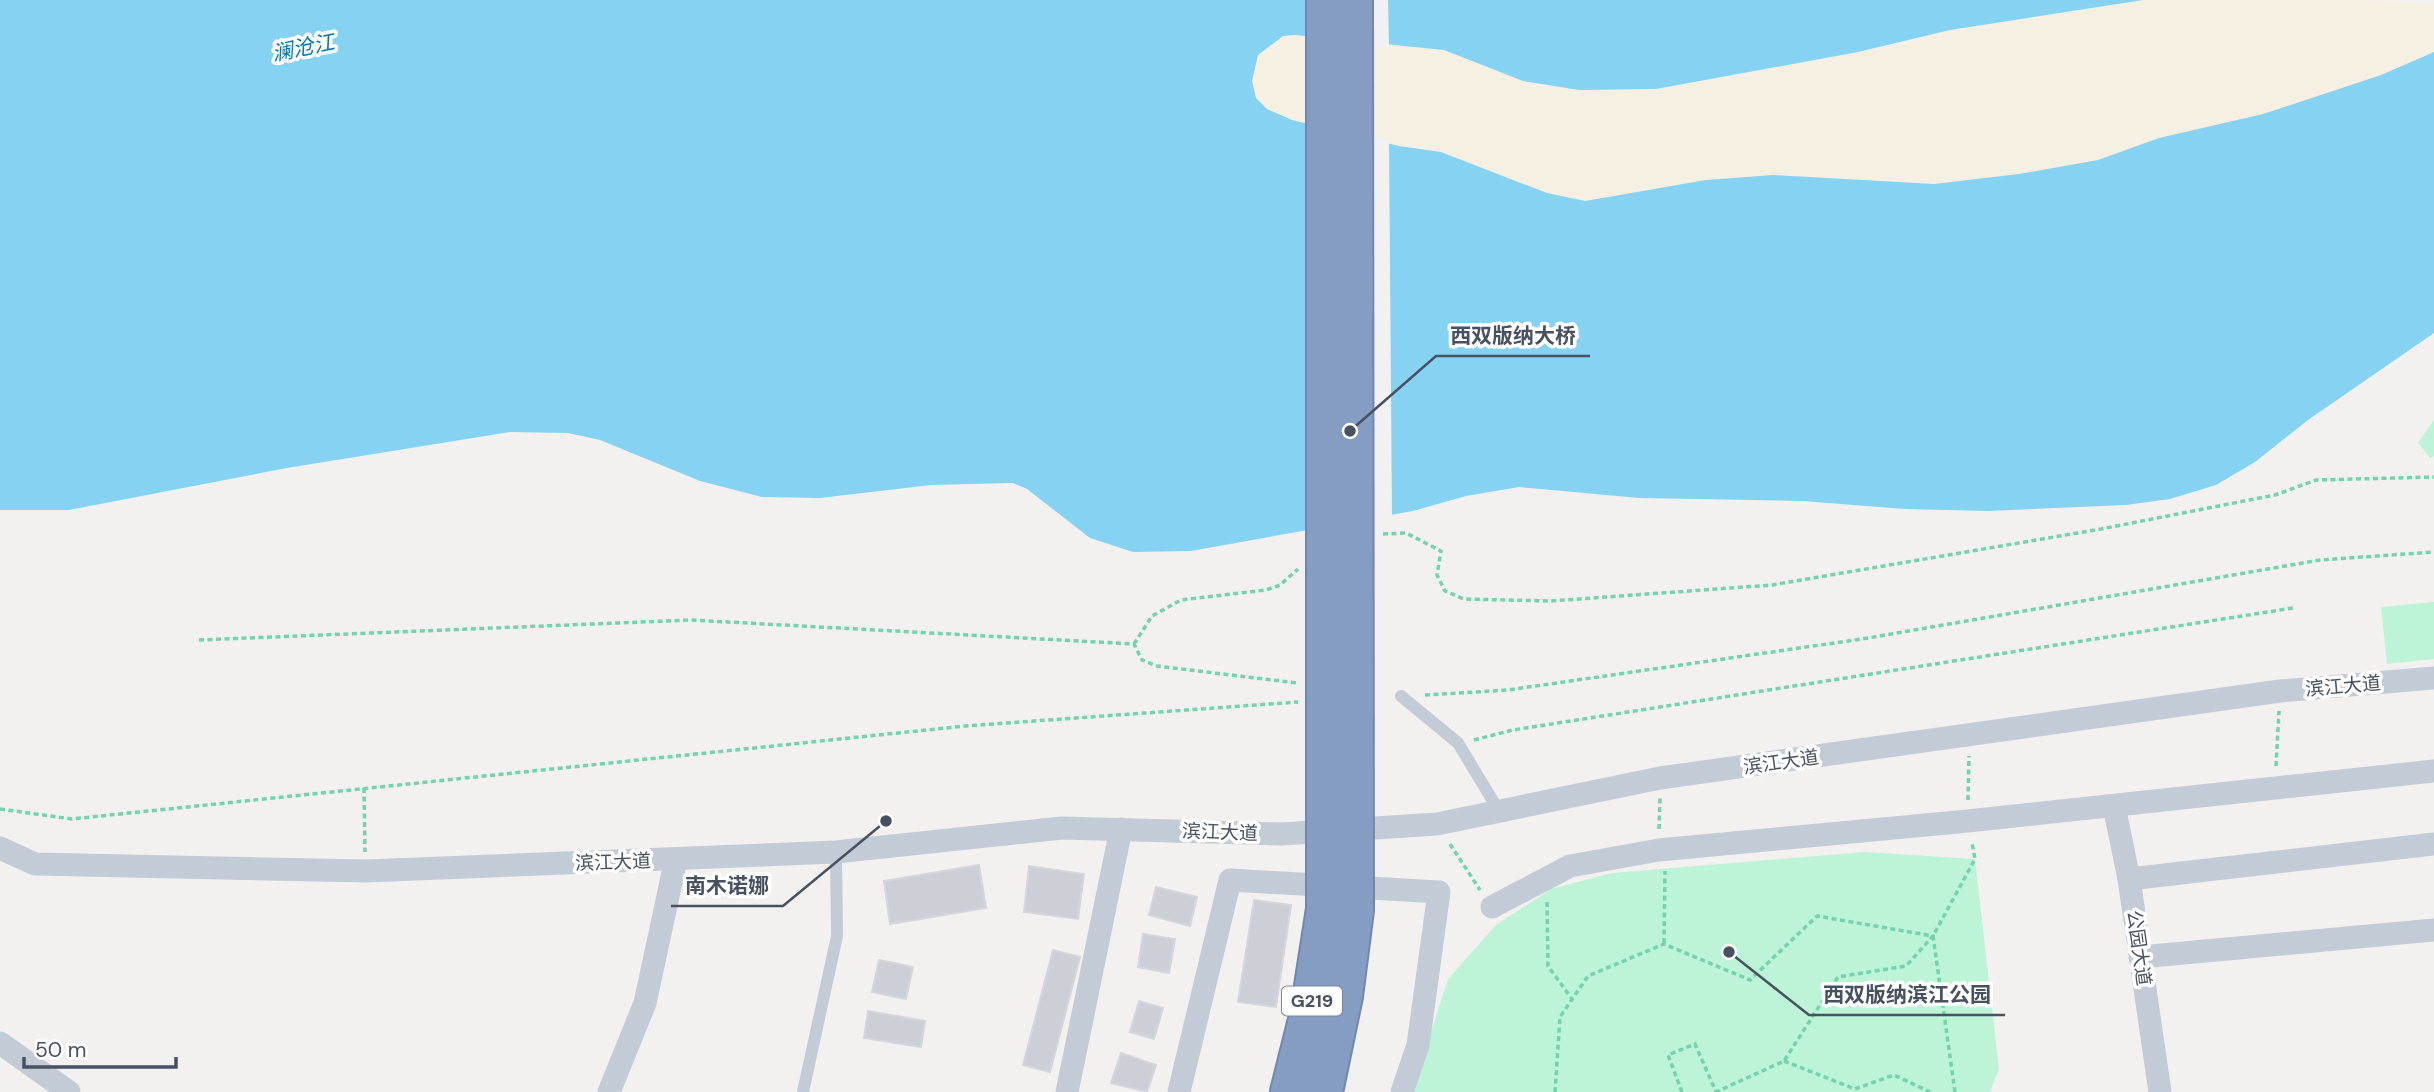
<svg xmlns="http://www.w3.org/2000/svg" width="2434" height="1092" font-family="'DM Sans','Noto Sans SC',sans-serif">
	<rect width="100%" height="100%" fill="#f3f1f0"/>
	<g fill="#bdf3d7">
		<path d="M2434,420V456L2430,458L2418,443Z"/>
		<path d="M2434,602V659L2387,664L2381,607Z"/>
		<path d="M1865,852L1975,859L1999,1069L1990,1092H1412L1448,979L1496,925L1551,889L1612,873Z"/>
	</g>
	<path fill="#f5f0e1" d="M2143,0H2367L2434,5V52L2381,75L2263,114L2159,138L2098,160L2019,174L1934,184L1773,175L1706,180L1585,201L1547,193L1441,152L1399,146L1292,120L1267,109L1256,98L1252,81L1258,54L1283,36L1295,35L1444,50L1523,81L1579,90L1656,89L1858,52L1950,30Z"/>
	<path fill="#86d2f3" d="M0,0H2143L1950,30L1858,52L1656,89L1579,90L1523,81L1444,50L1295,35L1283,36L1258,55L1252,81L1256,98L1267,109L1292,120L1399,146L1441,152L1547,193L1585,201L1706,180L1773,175L1934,184L2019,174L2098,160L2159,138L2263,114L2381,75L2434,52V333L2308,420L2255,462L2216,485L2170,499L2126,505L1989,511L1904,509L1803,501L1639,498L1519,487L1466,496L1413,511L1191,551L1133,552L1090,538L1027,489L1013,483L931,485L820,498L762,497L700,481L600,440L568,433L510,432L287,468L69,510H0Z"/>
	<g fill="#f3f1f0">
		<path d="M1306,0H1388L1389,48L1307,40Z"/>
		<path d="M1307,120L1389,140L1392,518L1310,532Z"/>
	</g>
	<g fill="#cccfd6" stroke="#d4d6dc" stroke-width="2">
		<path d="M979,865L986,908L890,924L884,881Z"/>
		<path d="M1029,866L1084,874L1078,919L1024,912Z"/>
		<path d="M1156,887L1197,897L1190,926L1149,915Z"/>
		<path d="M1254,900L1291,905L1276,1007L1238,1002Z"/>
		<path d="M1143,934L1175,939L1169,973L1138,967Z"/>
		<path d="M1053,950L1080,957L1050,1072L1023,1065Z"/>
		<path d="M879,960L913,967L906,999L872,992Z"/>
		<path d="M1139,1001L1163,1008L1154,1039L1130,1032Z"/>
		<path d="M868,1011L925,1021L921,1047L864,1038Z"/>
		<path d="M1121,1053L1156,1065L1147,1092L1111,1083Z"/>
	</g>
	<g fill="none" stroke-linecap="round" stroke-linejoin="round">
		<g stroke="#7088af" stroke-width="42">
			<g id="highway">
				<path d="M1290,1092L1310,1012L1326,909"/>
				<path d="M1323,1092L1343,996L1354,910"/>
			</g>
		</g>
		<g stroke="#72d4ad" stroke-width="3.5" stroke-dasharray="5 3.5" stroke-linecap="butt">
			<path d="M1383,534L1406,533L1441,551L1437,575L1445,591L1464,599L1551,601L1772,585L2101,529L2275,495L2316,480L2434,477"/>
			<path d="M199,640L691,620L1134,644L1142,660L1157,666L1297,683"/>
			<path d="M1134,644L1152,616L1181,600L1266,590L1280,585L1298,569"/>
			<path d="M1425,695L1508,690L1862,639L2320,560L2434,552"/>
			<path d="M1474,740L1513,730L2293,608"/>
			<path d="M2276,766L2279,711"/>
			<path d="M364,788L365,852"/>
			<path d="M1968,800L1969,756"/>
			<path d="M0,809L72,819L965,726L1298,702"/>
			<path d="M1659,829L1660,798"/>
			<path d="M1450,844L1480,890"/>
			<path d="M1547,902L1548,966L1572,999"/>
			<path d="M1664,943L1665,871"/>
			<path d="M1784,1061L1855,1089L1894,1075L1930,1092"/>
			<path d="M1555,1092L1560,1017L1588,976L1664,944L1750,980L1817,916L1933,936L1906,966L1838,977L1784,1061L1716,1092"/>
			<path d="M1682,1092L1668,1055L1695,1044L1716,1092"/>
			<path d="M1955,1092L1933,936L1975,859L1972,843"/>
		</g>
		<g stroke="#c3cbd6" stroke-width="12">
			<path d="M1401,696L1458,743L1499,811"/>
			<path d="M803,1092L837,936L836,852"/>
		</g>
		<g stroke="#c3cbd6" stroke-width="23">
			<path d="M2114,806L2129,879L2160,1092"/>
			<path d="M0,848L35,864L366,871L836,852L1062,828L1282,834L1437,824L1660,778L2280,691L2434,678"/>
			<path d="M2129,879L2434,844"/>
			<path d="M1492,907L1570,866L1659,850L1968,821L2434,771"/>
			<path d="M2140,957L2434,930"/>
			<path d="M0,1043L69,1092"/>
			<path d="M609,1092L645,1003L676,859"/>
			<path d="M1067,1092L1121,829"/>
			<path d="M1179,1092L1230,880L1439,892L1418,1045L1402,1092"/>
		</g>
		<use href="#highway" stroke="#859dc3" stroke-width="38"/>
		<g stroke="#7088af" stroke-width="42" stroke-linecap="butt">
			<g id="highway-bridge">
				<path d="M1353,0L1354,910"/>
				<path d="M1326,909V0"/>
			</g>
		</g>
		<use href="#highway-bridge" stroke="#859dc3" stroke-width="38"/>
	</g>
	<g text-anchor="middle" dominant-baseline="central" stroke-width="7" stroke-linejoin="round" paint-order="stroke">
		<rect fill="#fff" stroke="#7e8590" stroke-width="2" x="1282" y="986.5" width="60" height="29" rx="5"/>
		<g font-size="18" font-weight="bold" fill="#475160">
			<text x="1312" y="1001">G219</text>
		</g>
		<g font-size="19" fill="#475160" stroke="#fff">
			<text transform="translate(2343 686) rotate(-5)">滨江大道</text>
			<text transform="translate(1781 762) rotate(-8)">滨江大道</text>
			<text transform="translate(1220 832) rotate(2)">滨江大道</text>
			<text transform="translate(613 862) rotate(-2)">滨江大道</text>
			<text transform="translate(2139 948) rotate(82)">公园大道</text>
		</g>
		<g font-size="21" font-style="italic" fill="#027ab0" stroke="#fff">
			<text transform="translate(303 48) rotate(-11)">澜沧江</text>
		</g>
	</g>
	<path fill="none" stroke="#475160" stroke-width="2.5" d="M1350 431L1436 356H1590M886 821L783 906H671M1729 952L1809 1015H2005"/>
	<g fill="#475160" stroke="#fff" stroke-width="2.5">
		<circle cx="1350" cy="431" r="7"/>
		<circle cx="886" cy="821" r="7"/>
		<circle cx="1729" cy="952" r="7"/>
	</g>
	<g font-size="21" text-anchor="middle" font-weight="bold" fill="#475160" stroke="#fff" stroke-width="7" stroke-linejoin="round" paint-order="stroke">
		<text x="1513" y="343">西双版纳大桥</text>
		<text x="727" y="893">南木诺娜</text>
		<text x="1907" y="1002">西双版纳滨江公园</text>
	</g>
	<path d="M24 1057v10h152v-10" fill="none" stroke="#475160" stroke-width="3.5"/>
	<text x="35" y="1057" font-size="21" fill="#475160" stroke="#ffffff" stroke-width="5" paint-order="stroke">50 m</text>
</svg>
